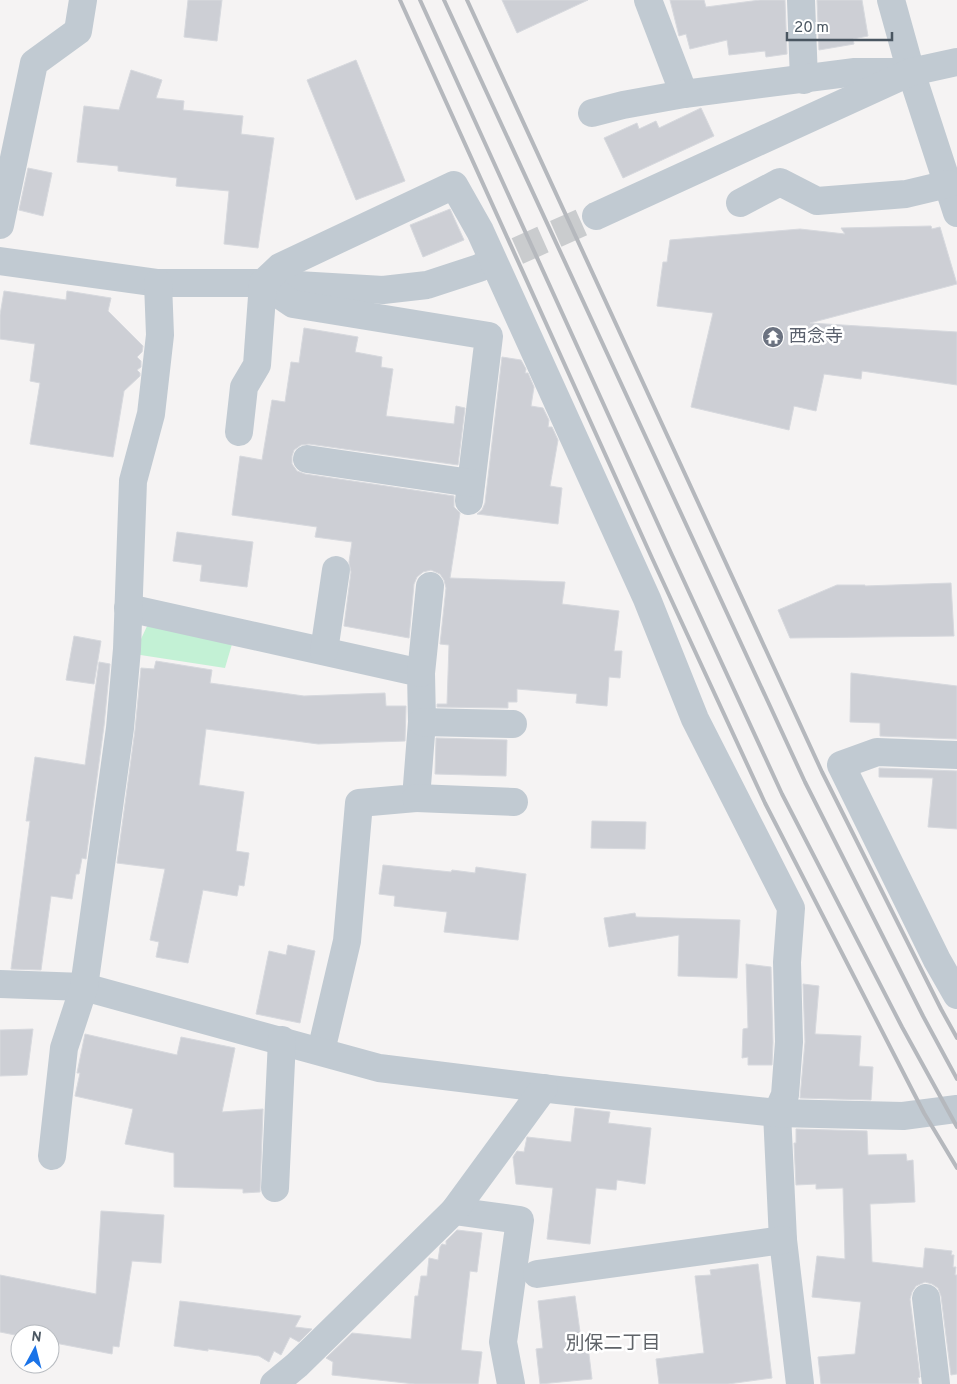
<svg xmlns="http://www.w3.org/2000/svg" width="957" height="1384" font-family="Overpass,'Noto Sans JP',sans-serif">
	<rect width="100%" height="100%" fill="#f5f3f3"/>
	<path fill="#c3f1d5" d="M148,624L232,644L225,668L134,654Z"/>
	<g fill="#cdcfd5" stroke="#d7d9de">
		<path d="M188,0H222L217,41L184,37Z"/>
		<path d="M502,0H588L517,33Z"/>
		<path d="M670,0H704L706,7L760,0H785L787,54L766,57L765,51L729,55L727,40L690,49L686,34L679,36Z"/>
		<path d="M817,0H862L868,36L853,39L854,44L819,50Z"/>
		<path d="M356,60L405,181L356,200L307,80Z"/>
		<path d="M131,70L162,80L156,98L184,101L183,110L243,116L241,134L274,138L258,248L224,244L229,191L176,186L177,178L118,171V166L77,162L84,106L119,110Z"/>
		<path d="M701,108L714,136L623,178L604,138L637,123L639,129L656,121L659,128Z"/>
		<path d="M28,168L52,173L43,216L19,210Z"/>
		<path d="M450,209L464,240L423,257L410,225Z"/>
		<path d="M931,226L932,229L940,227L957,284L810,323L957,332V385L862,371L861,379L824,374L816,411L794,406L789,430L691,407L713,313L657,306L663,262H667L670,240L800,229L845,234L841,228Z"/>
		<path d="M4,291L66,300L67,291L111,298L108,311L143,346L142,352L137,357L141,361V367L137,370L140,373V376L124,391L113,457L30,444L40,383L30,381L35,344L0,339V315Z"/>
		<path d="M304,328L358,337L355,352L382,357L381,367L393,369L386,416L454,424L456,406L465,408L458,465L309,444L301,445L294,450L292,456V464L297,471L305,474L454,496V507L460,513L450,578L565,582L562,604L619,611L614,651H622L620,678L609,677L607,706L576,703L577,694L517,689V702H508V708L437,707V704H447L449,645L440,644L446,588L444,580L440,574L431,570L423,572L417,577L414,584L409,638L344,626L351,572L349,562L352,542L315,537L317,527L232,515L240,456L262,460L272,400L285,402L291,362L299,363Z"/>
		<path d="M502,357L521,360L526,369L525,373H528L534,387L531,406L543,408L549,420L548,427H552L558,440L550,486L562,488L558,524L477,514L482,510L485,503Z"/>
		<path d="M177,532L253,542L247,587L200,581L202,565L173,561Z"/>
		<path d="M951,583L954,636L790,638L778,610L837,585H865V586Z"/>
		<path d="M74,636L101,641L94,684L66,680Z"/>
		<path d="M156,661L212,670L210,683L304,696L385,693L386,706H406L405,741L318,744L206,729L199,785L244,792L236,851L249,853L244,886L239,885L237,896L203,890L188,963L156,957L159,942L150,940L165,869L117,863L135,730L141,668L154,669Z"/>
		<path d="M99,662L110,664L104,726L86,859L82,858L79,874H76L72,899L51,896L41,970L11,969L30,821H26L35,757L85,765Z"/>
		<path d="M851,673L957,686V739L880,736V723L850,722Z"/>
		<path d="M436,738L507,740L506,776L435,774Z"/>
		<path d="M879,768L957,771V829L928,827L933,778L879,777Z"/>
		<path d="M592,821L646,822L645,849L591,848Z"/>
		<path d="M383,865L451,872L452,870L475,873L476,867L526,874L518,940L444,932L447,912L394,906L395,896L379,894Z"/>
		<path d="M635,913L636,917L740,920L737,978L678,976L679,935L609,947L604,918Z"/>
		<path d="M288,945L315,951L300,1023L256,1014L269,951L286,955Z"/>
		<path d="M746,964L771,967L773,1042L772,1065H748V1057L742,1058L743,1029L748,1028Z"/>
		<path d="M803,984L819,986L815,1034L861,1036L859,1066L873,1067L871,1100L800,1098L805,1042Z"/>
		<path d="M33,1029L27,1075L0,1076V1030Z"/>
		<path d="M85,1034L177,1055L181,1037L235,1048L222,1112L263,1109L260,1192L243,1193V1189L174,1187V1153L125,1144L133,1109L75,1096L80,1073H77Z"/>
		<path d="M575,1108L610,1112L608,1123L651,1128L645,1184L617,1180L616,1190L596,1188L590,1244L547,1239L553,1188L516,1184L513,1157L517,1151L524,1152L527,1137L571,1142Z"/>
		<path d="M796,1129L867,1131L868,1155L906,1154L907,1161L913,1160L915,1202L870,1204L872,1262L923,1268L925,1248L952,1251L951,1255H954L953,1267H956L955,1275H957V1374L951,1375L941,1296L938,1288L932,1284L925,1282L916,1286L912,1292L910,1299L920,1377L918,1378L919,1384H821L818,1357L855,1354L861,1302L812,1297L817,1256L845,1259L843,1188L816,1189V1184L796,1185L794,1143H796Z"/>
		<path d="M101,1211L164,1215L161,1263L132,1261L119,1347L113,1346L112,1354L50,1342V1334H20V1336L0,1332V1275L96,1294Z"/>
		<path d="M457,1230L482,1233L477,1272L470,1271L461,1350L482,1352L478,1384H415L332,1375L333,1362L326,1358L352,1333L411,1339L415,1296H418L421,1276H427L429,1258L438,1260L440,1247L442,1244L446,1245V1241Z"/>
		<path d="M758,1264L772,1378L728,1384H659L656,1359L704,1353L695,1276L711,1275L710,1270Z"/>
		<path d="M575,1296L581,1339L587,1338L592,1379L540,1384L536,1349L543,1348L538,1301Z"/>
		<path d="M180,1301L301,1316L295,1327L312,1329L299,1342L290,1337L281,1355L274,1351L269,1362L259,1356L208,1349V1351L174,1346Z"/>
	</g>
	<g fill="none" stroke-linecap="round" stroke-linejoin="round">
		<path stroke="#caccce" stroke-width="28" stroke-dasharray="28 14" stroke-linecap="butt" d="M479,268L596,216"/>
		<g stroke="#c1cad2" stroke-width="28">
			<path d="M648,0L684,94"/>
			<path d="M801,0L804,80"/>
			<path d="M891,0L911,72L957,213"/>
			<path d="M592,113L623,105L684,94L855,72H902"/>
			<path d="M740,203L780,182L817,201L906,194L948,184"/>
			<path d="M596,216L911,72L957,62"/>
			<path d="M0,225L34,63L78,31L83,0"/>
			<path d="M0,261L158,283H263L383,290L427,285L479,268"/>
			<path d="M268,287L293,304L489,336L469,501"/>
			<path d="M239,432L244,387L257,365L263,283L280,267L454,185L480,231L647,599L695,719L791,908L787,962L789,1042L785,1095L777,1113L783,1240L800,1384"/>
			<path d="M307,459L471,483"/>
			<path d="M128,608L421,673L422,722L416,798L359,803L347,941L321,1051"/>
			<path d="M324,651L336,570"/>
			<path d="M421,673L430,586"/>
			<path d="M422,722L513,724"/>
			<path d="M957,755L877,752L841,765L937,960L957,995"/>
			<path d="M416,798L514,802"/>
			<path d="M0,984L84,987L379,1068L558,1090L777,1113L903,1116L957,1109"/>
			<path d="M52,1156L64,1048L84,987L120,728L127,649L133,481L151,414L160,335L158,283"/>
			<path d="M275,1188L282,1040"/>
			<path d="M454,1211L520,1220L503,1342L511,1384"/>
			<path d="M537,1274L783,1240"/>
			<path d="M926,1298L936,1384"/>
			<path d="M274,1384L297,1365L454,1211L544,1088"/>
		</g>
		<g stroke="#b5b8bd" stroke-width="4">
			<path d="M400,0L652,558L765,803L924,1113L957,1168"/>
			<path d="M420,0L672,555L782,794L902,1027L957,1127"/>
			<path d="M444,0L805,782L923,1016L957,1079"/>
			<path d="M467,0L822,772L941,1009L957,1038"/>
		</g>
	</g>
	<defs>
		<g id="temple-disc" transform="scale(1.125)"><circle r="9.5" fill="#6b7280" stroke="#fff"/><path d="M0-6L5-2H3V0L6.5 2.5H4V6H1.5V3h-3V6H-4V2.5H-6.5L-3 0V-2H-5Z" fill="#fff"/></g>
	</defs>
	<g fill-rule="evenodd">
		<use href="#temple-disc" x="773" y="337"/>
	</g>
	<g text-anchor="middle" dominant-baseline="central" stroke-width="5" stroke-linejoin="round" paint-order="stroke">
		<g font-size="18" fill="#5b616d" stroke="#fff" text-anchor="start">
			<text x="789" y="337">西念寺</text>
		</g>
		<g font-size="19" fill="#5f6368" stroke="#fff">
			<text x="613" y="1344">別保二丁目</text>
		</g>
	</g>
	<g transform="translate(35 1349) rotate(7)"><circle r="24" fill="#ffffff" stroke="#b7bbc0"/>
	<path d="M0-4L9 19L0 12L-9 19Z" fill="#1a73e8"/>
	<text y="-8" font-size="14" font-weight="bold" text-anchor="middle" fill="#4a5661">N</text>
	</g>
	<path d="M787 32v8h105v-8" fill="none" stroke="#4a5661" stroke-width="2.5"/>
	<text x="794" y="32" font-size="15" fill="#4a5661" stroke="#ffffff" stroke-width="4" paint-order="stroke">20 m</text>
</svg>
